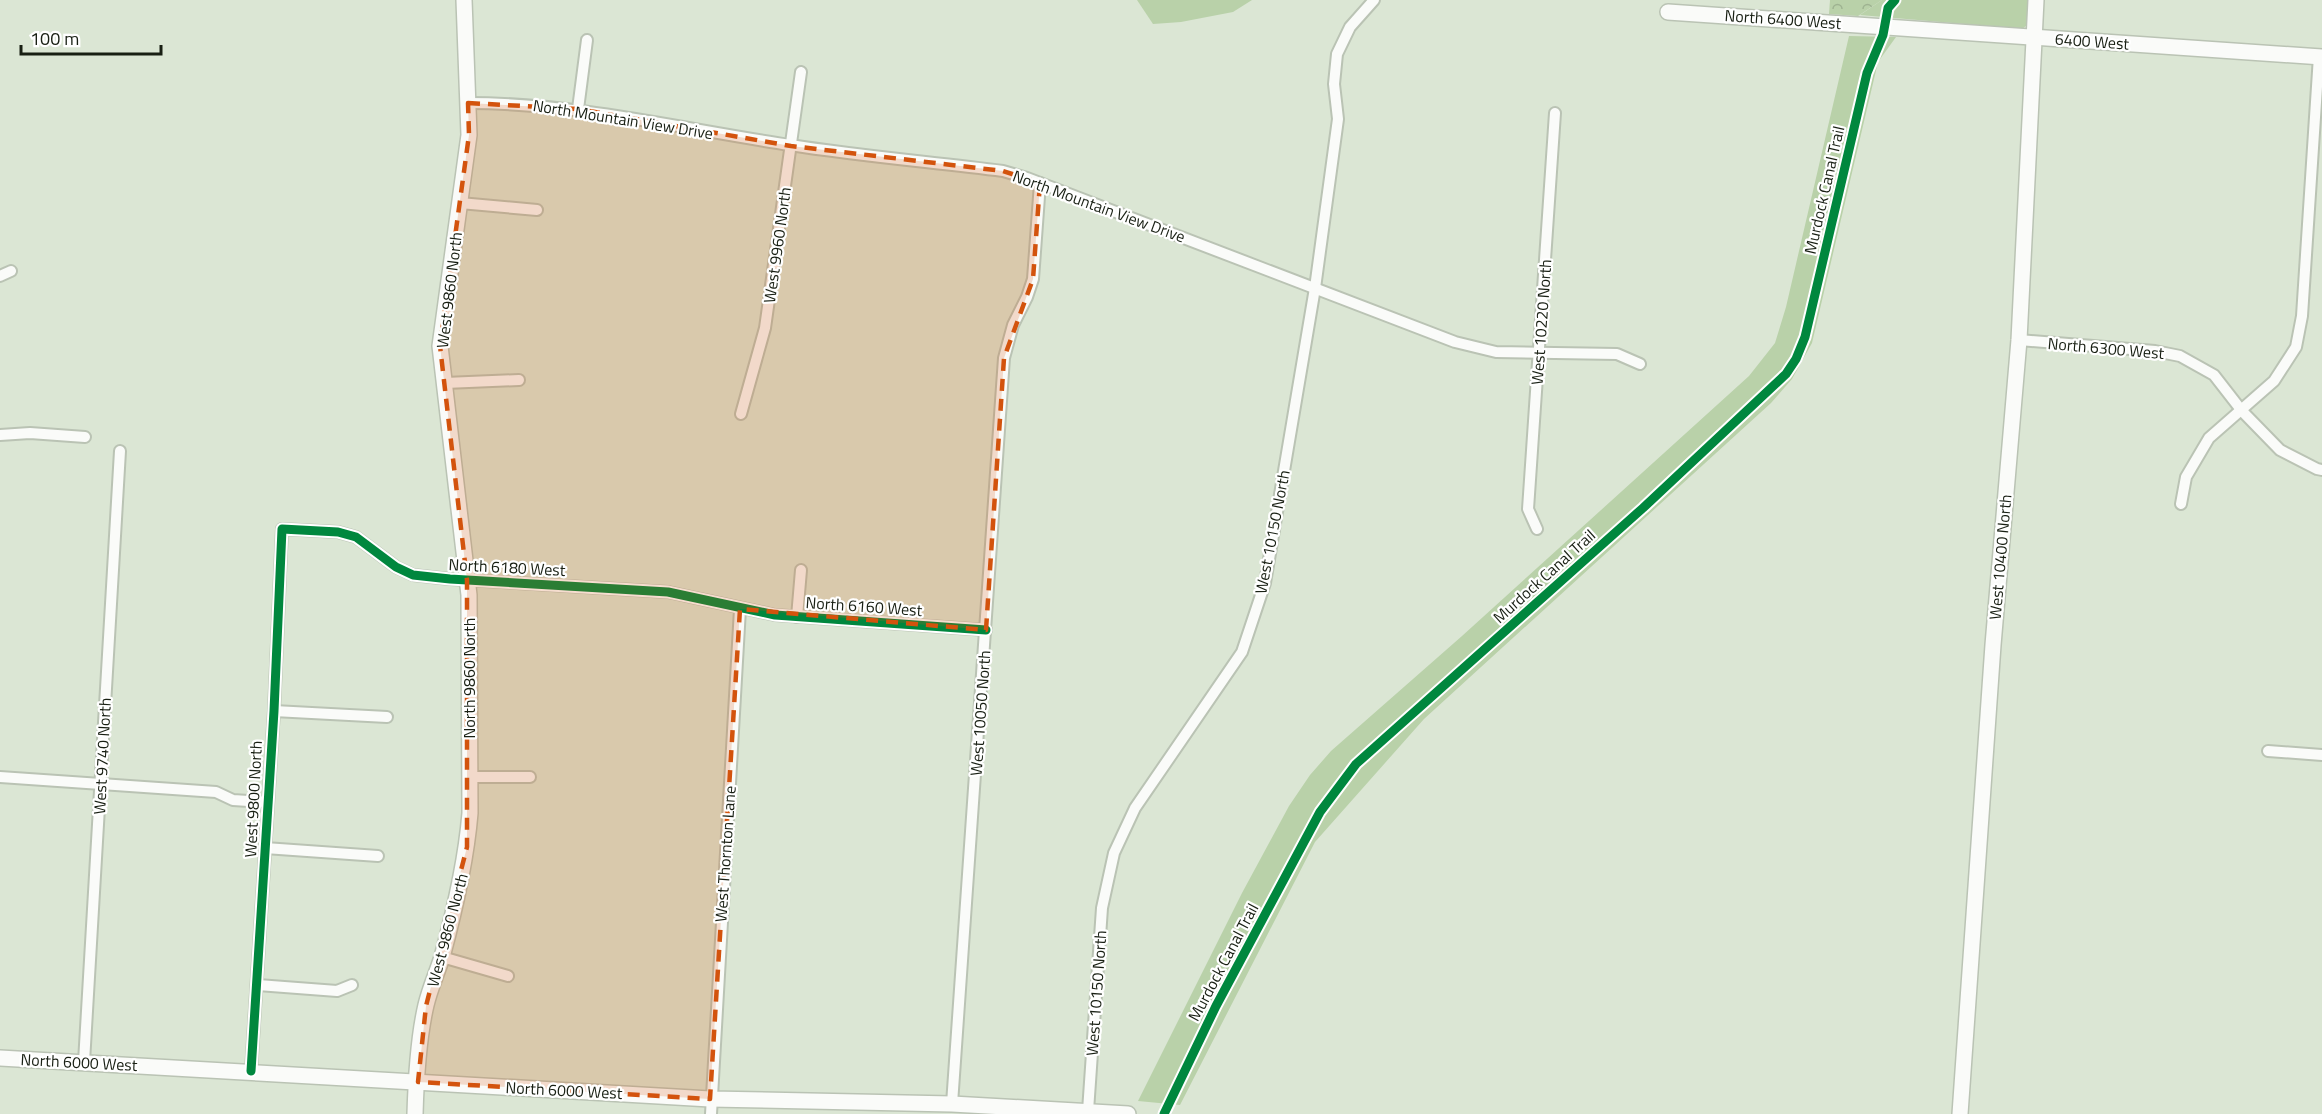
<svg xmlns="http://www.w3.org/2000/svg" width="2322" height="1114" font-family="'Titillium Web',sans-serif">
	<defs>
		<pattern id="forest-crowns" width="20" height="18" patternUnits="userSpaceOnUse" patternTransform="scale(1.5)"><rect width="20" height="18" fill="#b9d1a9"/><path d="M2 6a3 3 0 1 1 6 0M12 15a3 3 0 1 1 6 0" fill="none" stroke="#9eb391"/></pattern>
	</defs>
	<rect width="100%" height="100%" fill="#dbe6d4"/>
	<g fill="#b9d1a9">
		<path d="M1137,0H1252L1233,12L1181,22L1153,24Z"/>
		<path d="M1882,0H2033L2031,22L2022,29L1860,15Z"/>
		<path d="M1849,36L1896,37L1878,62L1812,343L1792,379L1771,403L1424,719L1315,842L1180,1105L1138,1101L1242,893L1289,806L1310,775L1331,751L1462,636L1749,376L1775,343L1786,307Z"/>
	</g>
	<path fill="url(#forest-crowns)" d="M1830,0H1882L1858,16L1829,14Z"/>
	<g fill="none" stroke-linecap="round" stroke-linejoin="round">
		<g stroke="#bac3b4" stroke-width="14">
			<g id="street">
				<path d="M468,103C577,103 683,129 790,145C860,156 932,162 1003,171L1027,178L1455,342L1496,352L1617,354L1640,364"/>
				<path d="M578,109L587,40"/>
				<path d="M460,203L537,210"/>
				<path d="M0,276L11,271"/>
				<path d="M2019,340L2155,351L2180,356L2214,375L2242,411L2280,450L2317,469L2322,470"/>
				<path d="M445,383L519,380"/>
				<path d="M741,414L765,328L801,72"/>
				<path d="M0,435L30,433L85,437"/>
				<path d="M2181,504L2186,477L2209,438L2274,381L2296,347L2302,316L2319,56"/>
				<path d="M1537,529L1528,509L1555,113"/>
				<path d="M797,617L801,570"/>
				<path d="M274,711L387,717"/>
				<path d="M2268,751L2322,755"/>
				<path d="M0,777L216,792L233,800L266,802"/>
				<path d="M469,777H530"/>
				<path d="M265,848L378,856"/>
				<path d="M442,957L508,976"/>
				<path d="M258,985L337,991L352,985"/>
				<path d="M84,1062L120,451"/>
				<path d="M251,1071L274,711L282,529L338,532L356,537L396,567L413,575L450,579L668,592L775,615L986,630"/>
				<path d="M952,1104L1004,358L1013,325L1027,297L1033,279L1040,183"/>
				<path d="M1088,1111L1102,908L1114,853L1135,808L1242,652L1265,583L1315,288L1338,119L1334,84L1337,54L1350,27L1374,0"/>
				<path d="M711,1114L740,609"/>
			</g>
		</g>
		<g stroke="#bac3b4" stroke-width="18">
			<g id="secondary">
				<path d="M1668,12L2322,57"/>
				<path d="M0,1058L710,1099L952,1104L1128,1114"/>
				<path d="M415,1114C416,1079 418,1039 426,1005C430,988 437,973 442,957C455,909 466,862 470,813L469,595L440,346L469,135L464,0"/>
				<path d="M1960,1114L1993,645L2019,340L2036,0"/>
			</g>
		</g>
		<use href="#street" stroke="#fafbf9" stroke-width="10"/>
		<use href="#secondary" stroke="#fafbf9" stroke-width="15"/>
		<g stroke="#fff" stroke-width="13">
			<g id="cycleway">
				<path d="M251,1071L274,711L282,529L338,532L356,537L396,567L413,575L450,579L668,592L775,615L986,630"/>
				<path d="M1164,1114L1216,1006L1320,812L1356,764L1643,508L1786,374L1796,359L1805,337L1867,73L1883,35L1888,8L1895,0"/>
			</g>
		</g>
		<use href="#cycleway" stroke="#00873e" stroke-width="9"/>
	</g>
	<path fill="#d3530d" fill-opacity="0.2" stroke="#d3530d" stroke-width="4.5" stroke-dasharray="12 8" stroke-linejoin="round" d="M468,103L578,109L791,146L1003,171L1040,183L1033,279L1004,358L986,630L740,609L710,1099L418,1082L426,1006L467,847V580L440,346L469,135Z"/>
	<g text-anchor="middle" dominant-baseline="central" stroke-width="4.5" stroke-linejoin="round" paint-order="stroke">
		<g font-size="16" fill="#181f13" stroke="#fff">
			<text transform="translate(1783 19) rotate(4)">North 6400 West</text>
			<text transform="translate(2092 41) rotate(4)">6400 West</text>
			<text transform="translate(623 119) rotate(9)">North Mountain View Drive</text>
			<text transform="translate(1824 190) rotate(-77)">Murdock Canal Trail</text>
			<text transform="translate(1099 206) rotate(20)">North Mountain View Drive</text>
			<text transform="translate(777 245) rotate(-82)">West 9960 North</text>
			<text transform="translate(449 290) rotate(-83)">West 9860 North</text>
			<text transform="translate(1541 322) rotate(-86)">West 10220 North</text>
			<text transform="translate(2106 348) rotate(5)">North 6300 West</text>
			<text transform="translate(1272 532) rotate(-79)">West 10150 North</text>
			<text transform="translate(2000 557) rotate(-85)">West 10400 North</text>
			<text transform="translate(507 567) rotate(3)">North 6180 West</text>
			<text transform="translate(1544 576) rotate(-42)">Murdock Canal Trail</text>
			<text transform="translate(864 606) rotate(4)">North 6160 West</text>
			<text transform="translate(469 678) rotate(-90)">North 9860 North</text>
			<text transform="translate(980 713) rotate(-86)">West 10050 North</text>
			<text transform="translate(102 756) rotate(-87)">West 9740 North</text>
			<text transform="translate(253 799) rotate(-87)">West 9800 North</text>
			<text transform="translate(725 854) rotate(-86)">West Thornton Lane</text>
			<text transform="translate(447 930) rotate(-75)">West 9860 North</text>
			<text transform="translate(1223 962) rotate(-62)">Murdock Canal Trail</text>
			<text transform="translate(1096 993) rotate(-86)">West 10150 North</text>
			<text transform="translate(79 1062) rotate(3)">North 6000 West</text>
			<text transform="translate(564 1090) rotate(3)">North 6000 West</text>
		</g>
	</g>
	<path d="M21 45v9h140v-9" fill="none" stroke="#181f13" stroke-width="3"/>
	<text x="30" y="45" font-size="18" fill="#181f13" stroke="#ffffff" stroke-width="4.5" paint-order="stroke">100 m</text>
</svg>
